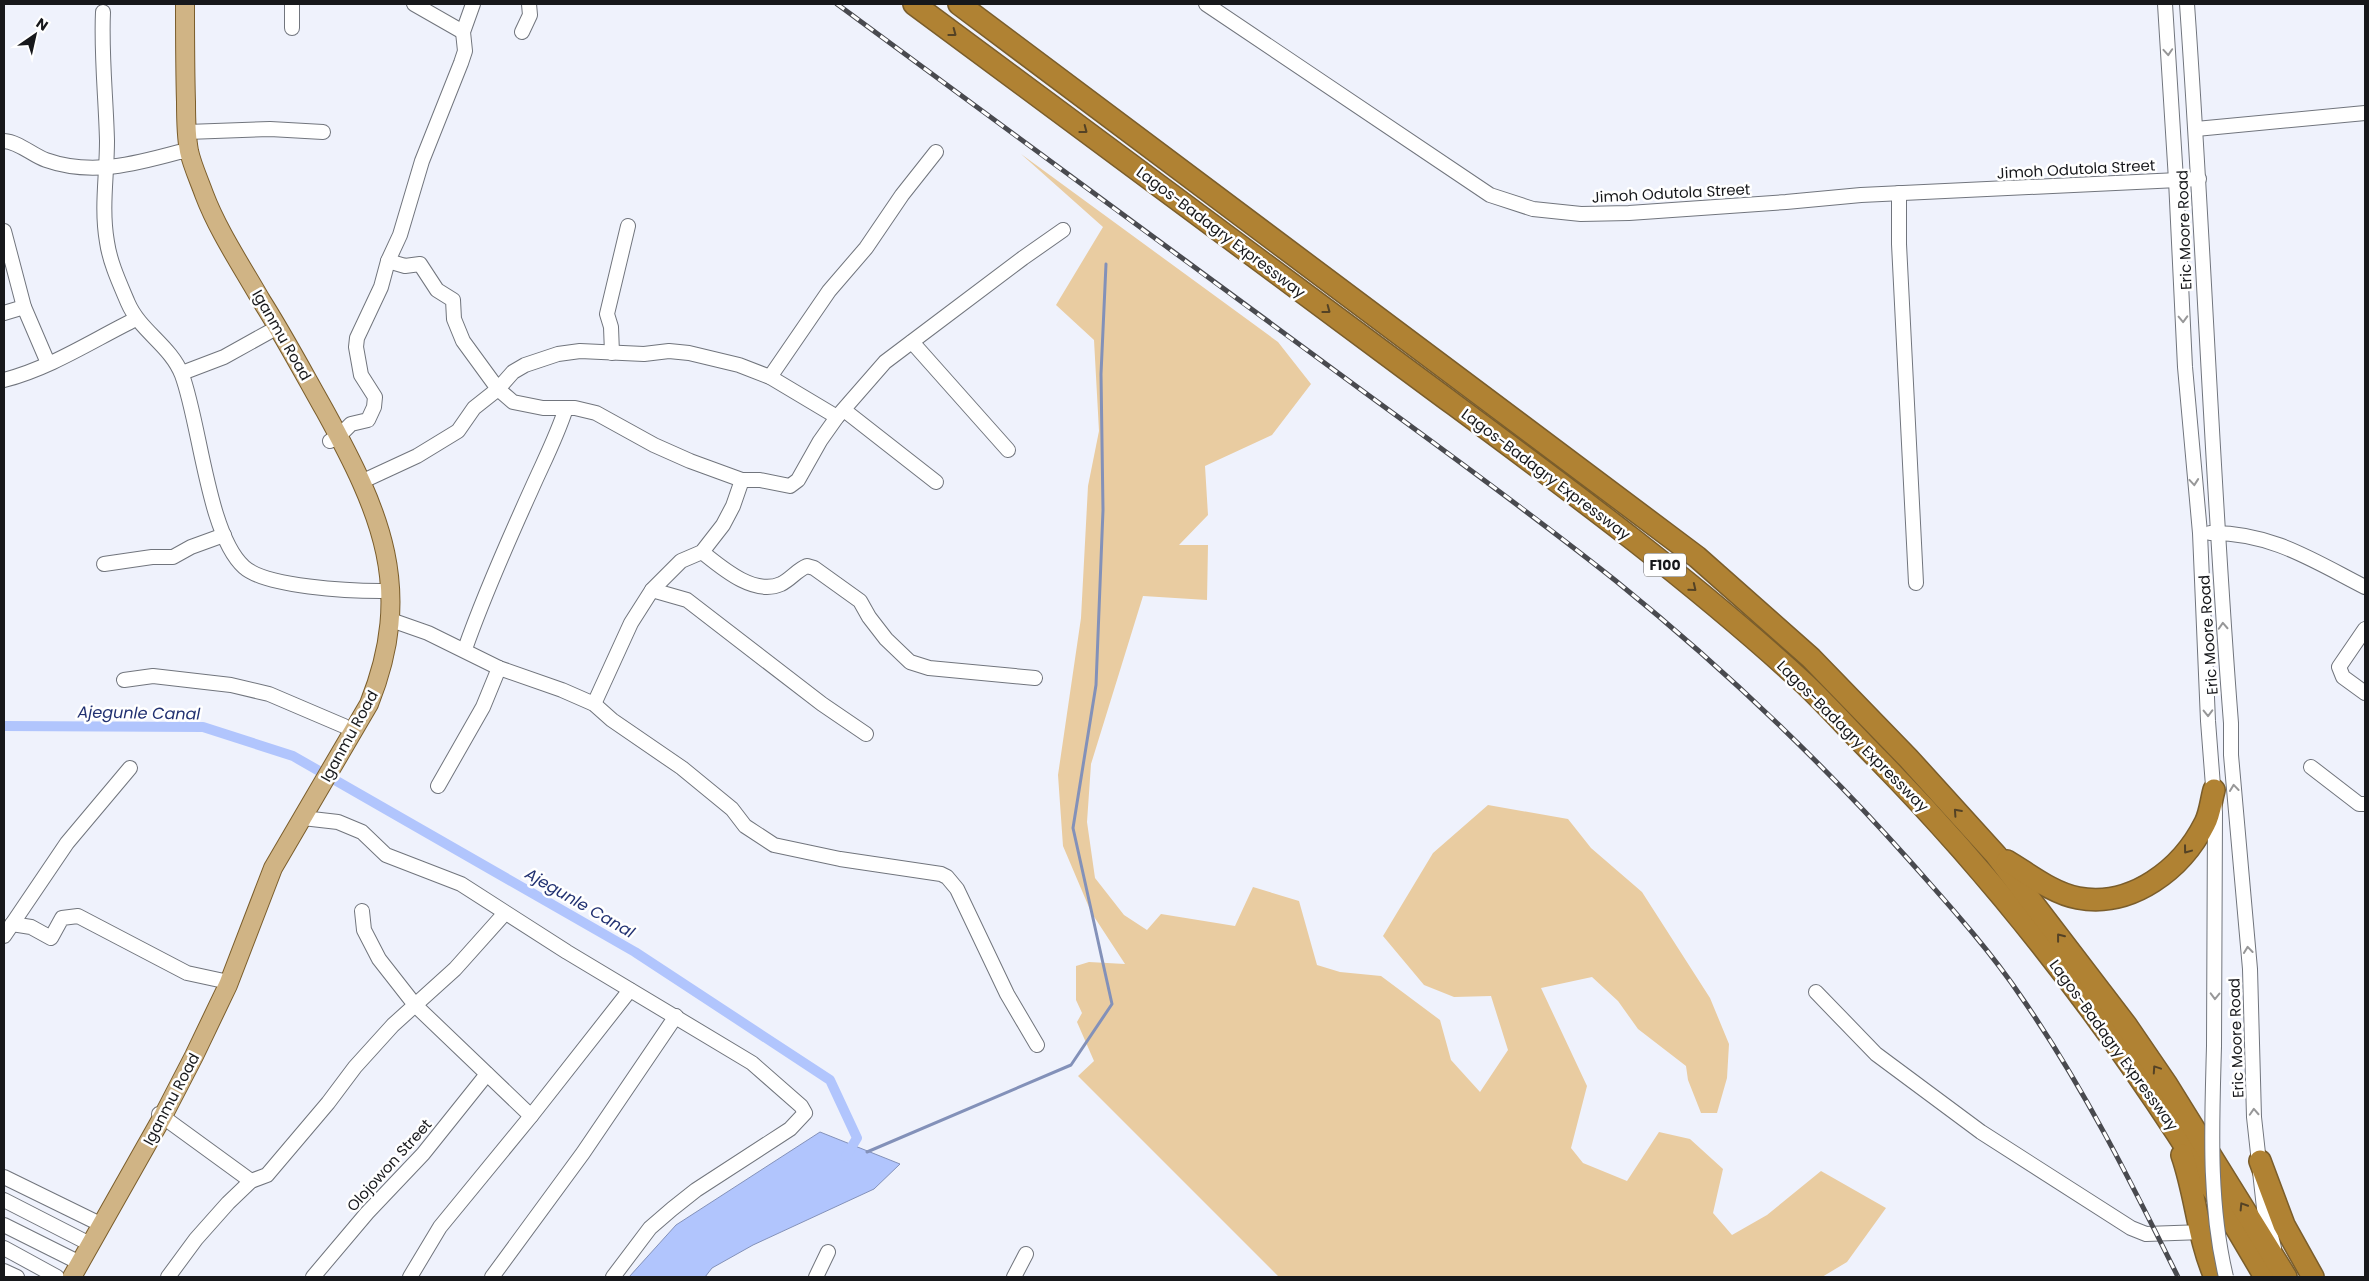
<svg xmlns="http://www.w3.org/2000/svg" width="2369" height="1281" font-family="Poppins,sans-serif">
	<rect width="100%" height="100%" fill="#eff2fc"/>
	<path fill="#e9cca1" d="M1021,154L1278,342L1311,384L1272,435L1205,466L1208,515L1179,545H1208L1207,600L1143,596L1091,764L1087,822L1095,878L1124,915L1147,930L1161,914L1235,926L1253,887L1299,901L1317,965L1340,972L1381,976L1440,1020L1451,1060L1480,1092L1508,1050L1491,996L1454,997L1424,985L1383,936L1433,853L1488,805L1568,819L1591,848L1642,892L1710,998L1729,1044L1727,1078L1717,1113H1701L1688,1080L1686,1066L1638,1029L1618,1001L1592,977L1541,988L1587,1086L1571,1148L1583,1163L1627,1181L1659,1132L1690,1139L1723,1169L1713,1213L1732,1235L1767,1215L1821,1171L1886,1208L1847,1262L1822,1277H1279L1078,1076L1094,1061L1077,1022L1082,1013L1076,1000V966L1089,962L1125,964L1091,912L1063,846L1058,775L1081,618L1088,486L1099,431L1094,340L1056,305L1103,227Z"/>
	<path fill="#b1c5fd" stroke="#8391b9" d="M820,1132L900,1164L874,1189L753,1245L712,1268L705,1277H629L676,1225Z"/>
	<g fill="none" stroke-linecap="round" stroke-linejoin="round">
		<path stroke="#8391b9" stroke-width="3" d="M867,1152L1071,1065L1112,1004L1073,828L1096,685L1103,510L1101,374L1106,264"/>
		<path stroke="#b1c5fd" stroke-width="10" d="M4,726L203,727L293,756L635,952L830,1080L857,1138L846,1156"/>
		<g stroke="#71757d" stroke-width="16">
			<g id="minor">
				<path d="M414,4L463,32"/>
				<path d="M1206,4L1490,195L1533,209L1581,214L1629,213L1786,202L1861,195L2199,179"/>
				<path d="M2165,4L2176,180L2185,367L2200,533L2208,721L2215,812L2214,1046"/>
				<path d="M2187,4C2204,243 2212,483 2231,723V755L2250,969L2254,1117L2264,1208L2274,1248"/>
				<path d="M103,12C101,55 106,98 107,141C107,175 101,208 107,242C110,263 120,284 128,303C140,331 171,346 182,375C200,423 208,535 244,567C266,587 350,591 381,591"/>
				<path d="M292,28V4"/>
				<path d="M522,32L530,15L529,4"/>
				<path d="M2196,129L2365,113"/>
				<path d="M187,132L270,129L323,132"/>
				<path d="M4,141C19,142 32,155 46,160C91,176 135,164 179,152H190"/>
				<path d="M1899,193V244L1916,583"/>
				<path d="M4,231L24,307L48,363"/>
				<path d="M388,261L405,266L420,264L437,290L453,300L454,319L463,341L498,389L513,372L525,365L558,354L580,351L644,354L669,351L689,353L739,365L770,377L837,417"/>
				<path d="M4,313L24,307"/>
				<path d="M912,342L1008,450"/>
				<path d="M612,353L611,327L607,314L628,226"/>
				<path d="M182,373L224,357L269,332"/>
				<path d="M770,377L829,291L866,248L902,195L936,152"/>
				<path d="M4,380C51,368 93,340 136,319"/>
				<path d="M844,410L936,482"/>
				<path d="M330,441L339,436L351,424L368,420L374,407L375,397L361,375L356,347L357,338L381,287L388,261L400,235L422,161L461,63L465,51L463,32L473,4"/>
				<path d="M363,481L417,456L458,431L474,408L498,389L513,402L543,408H575L596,413L654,445L690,461L742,480H760L790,486L798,480L820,441L837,417L885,362L1023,258L1063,230"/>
				<path d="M2210,533C2271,532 2314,561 2365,587"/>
				<path d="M702,552C722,568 754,596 781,584C791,579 797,570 807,566L814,568L860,601L869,617L886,639L910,662L929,668L1035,678"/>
				<path d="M104,564L152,557H173L191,547L224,535"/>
				<path d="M652,590L687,600L822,704L866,734"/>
				<path d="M391,620L428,633L499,668L562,690L594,704L612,720L682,768L732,809L745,826L774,845L840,859L941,874L947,877L957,889L1007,994L1037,1045"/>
				<path d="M2365,629L2339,667L2343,677L2365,693"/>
				<path d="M465,649C484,595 508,541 532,488C544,461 557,436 566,408"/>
				<path d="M124,680L153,676L231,685L269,694L344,726"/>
				<path d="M594,704L631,623L652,590L681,561L702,552L723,525L733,506L742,480"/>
				<path d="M2311,767L2359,804H2365"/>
				<path d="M438,786L483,707L499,668"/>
				<path d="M303,818L338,822L362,832L386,855L461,884L567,952L752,1063L801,1106L805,1113L790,1129L696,1190L672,1209L650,1228L613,1277"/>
				<path d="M362,911L364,930L379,959L415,1005L531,1116"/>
				<path d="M12,924L31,927L51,938L62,918L78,916L187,973L224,981L228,985"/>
				<path d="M4,936L67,843L130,768"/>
				<path d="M1816,992L1876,1054L1981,1132L2131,1228L2146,1234L2203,1232"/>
				<path d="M159,1114L251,1181"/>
				<path d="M4,1177L96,1222"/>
				<path d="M4,1200L86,1242"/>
				<path d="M4,1225L76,1261"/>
				<path d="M4,1248L57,1277"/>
				<path d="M4,1271L17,1277"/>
				<path d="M168,1277L196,1239L228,1203L251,1181L267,1175L328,1103L355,1067L393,1025L455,969L505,913"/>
				<path d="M313,1277L367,1213L423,1154L487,1074"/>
				<path d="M410,1277L440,1227L531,1116L630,990"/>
				<path d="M492,1277L583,1153L676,1016"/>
				<path d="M816,1277L828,1252"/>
				<path d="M1014,1277L1026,1254"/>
			</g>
		</g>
		<g stroke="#7a5d2b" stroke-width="20">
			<path id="major" d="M72,1277L163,1116L194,1056L228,985L273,868L369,704C415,589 381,513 325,411C304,374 284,336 261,300C241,265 218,231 204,194C199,180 192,165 189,151C186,135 186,118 186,102C185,69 185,36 185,4"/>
		</g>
		<g stroke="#7a5d2b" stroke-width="24">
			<g id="highway">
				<path d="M914,4C1078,125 1242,247 1406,369C1542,470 1680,569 1805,684C1830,708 1853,734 1877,758C2029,913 2157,1089 2265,1277"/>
				<path d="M959,4L1697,557L1811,658L1908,758L1996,855L2126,1025L2167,1085L2286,1277"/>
				<path d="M2007,861C2029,874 2052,893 2078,898C2132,908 2182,869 2205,823C2210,814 2211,801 2214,790"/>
				<path d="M2182,1155C2196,1195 2198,1239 2215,1277"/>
				<path d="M2260,1161L2284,1225L2313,1277"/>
			</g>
		</g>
		<use href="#minor" stroke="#fff" stroke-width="14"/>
		<use href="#major" stroke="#d0b485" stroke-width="18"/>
		<use href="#highway" stroke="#b08233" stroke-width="21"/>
		<g stroke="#494a4f" stroke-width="5">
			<path id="rail" d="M837,4C1011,132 1185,261 1360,389C1446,452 1532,514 1616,581C1721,666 1819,759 1909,860C1948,904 1989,949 2022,998C2083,1086 2131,1182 2178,1277"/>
		</g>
		<use href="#rail" stroke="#fff" stroke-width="3" stroke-dasharray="9" stroke-linecap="butt"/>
		<g stroke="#71757d" stroke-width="16" stroke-linecap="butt">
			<path id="minor-bridge" d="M2214,1046C2212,1123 2208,1202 2226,1277"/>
		</g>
		<use href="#minor-bridge" stroke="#fff" stroke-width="14"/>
	</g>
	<defs><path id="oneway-chevron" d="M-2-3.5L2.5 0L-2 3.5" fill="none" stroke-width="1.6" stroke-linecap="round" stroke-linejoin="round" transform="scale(1.25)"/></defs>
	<g stroke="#544225">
		<use href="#oneway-chevron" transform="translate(953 33) rotate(37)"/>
		<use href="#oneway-chevron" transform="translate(1084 130) rotate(37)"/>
		<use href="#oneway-chevron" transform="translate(1327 310) rotate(37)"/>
		<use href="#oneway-chevron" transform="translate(1693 588) rotate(39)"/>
		<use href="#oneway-chevron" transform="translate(1957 812) rotate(-132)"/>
		<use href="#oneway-chevron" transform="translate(2187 850) rotate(127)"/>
		<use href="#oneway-chevron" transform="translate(2060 937) rotate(-128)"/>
		<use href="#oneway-chevron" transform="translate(2156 1069) rotate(-124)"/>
		<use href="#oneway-chevron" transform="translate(2243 1206) rotate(-122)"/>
	</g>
	<g stroke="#979798">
		<use href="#oneway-chevron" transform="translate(2168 52) rotate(86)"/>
		<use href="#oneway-chevron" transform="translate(2183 319) rotate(88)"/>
		<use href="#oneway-chevron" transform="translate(2194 482) rotate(85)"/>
		<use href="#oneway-chevron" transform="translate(2223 626) rotate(-93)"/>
		<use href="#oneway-chevron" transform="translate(2208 713) rotate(89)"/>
		<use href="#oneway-chevron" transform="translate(2234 788) rotate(-96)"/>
		<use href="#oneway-chevron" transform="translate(2248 950) rotate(-96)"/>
		<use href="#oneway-chevron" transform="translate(2215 996) rotate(91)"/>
		<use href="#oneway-chevron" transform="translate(2254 1112) rotate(-93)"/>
	</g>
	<g text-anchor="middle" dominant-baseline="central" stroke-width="5" stroke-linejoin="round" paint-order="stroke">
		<rect fill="#fff" stroke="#5d5d5f" stroke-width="1" x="1644" y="553.5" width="42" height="23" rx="4"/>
		<g font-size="14" font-weight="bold" fill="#17181b">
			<text x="1665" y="565">F100</text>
		</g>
		<g font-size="15" fill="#17181b" stroke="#fff">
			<text transform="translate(2076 169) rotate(-3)">Jimoh Odutola Street</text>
			<text transform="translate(1671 193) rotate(-3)">Jimoh Odutola Street</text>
			<text transform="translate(2184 230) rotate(-92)">Eric Moore Road</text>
			<text transform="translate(1221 232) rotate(37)">Lagos-Badagry Expressway</text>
			<text transform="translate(282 335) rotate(60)">Iganmu Road</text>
			<text transform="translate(1546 474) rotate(37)">Lagos-Badagry Expressway</text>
			<text transform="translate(2208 635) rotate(-94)">Eric Moore Road</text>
			<text transform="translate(349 736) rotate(-61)">Iganmu Road</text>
			<text transform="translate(1853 736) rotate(45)">Lagos-Badagry Expressway</text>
			<text transform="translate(2236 1038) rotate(-92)">Eric Moore Road</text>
			<text transform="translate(2114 1045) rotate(54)">Lagos-Badagry Expressway</text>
			<text transform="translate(171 1099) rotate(-62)">Iganmu Road</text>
			<text transform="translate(389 1165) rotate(-48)">Olojowon Street</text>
		</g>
		<g font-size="16" font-style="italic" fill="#213171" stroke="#fff">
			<text transform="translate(139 713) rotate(1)">Ajegunle Canal</text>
			<text transform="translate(580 903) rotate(30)">Ajegunle Canal</text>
		</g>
	</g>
	<rect width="2369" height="1281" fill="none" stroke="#17181b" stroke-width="10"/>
	<g transform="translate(35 35) rotate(34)" stroke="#ffffff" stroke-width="4" paint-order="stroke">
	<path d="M0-4L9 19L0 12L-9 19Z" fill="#17181b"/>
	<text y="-8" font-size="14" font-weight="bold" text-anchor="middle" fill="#17181b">N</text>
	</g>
</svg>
